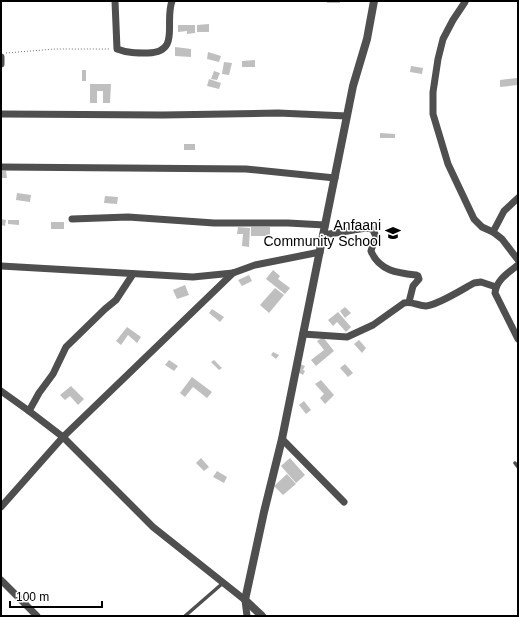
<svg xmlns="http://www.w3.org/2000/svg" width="519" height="617" font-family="Arial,sans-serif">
	<rect width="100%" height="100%" fill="#fff"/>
	<g fill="#bfbfbf">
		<rect x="327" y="1" width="13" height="2"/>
		<path d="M209,24V32H197V25Z"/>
		<path d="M178,25H195V33L187,34V31L178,32Z"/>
		<path d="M175,47L191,49V57L175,56Z"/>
		<path d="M208,52L221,56L219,62L207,59Z"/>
		<path d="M255,60V67H242V61Z"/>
		<path d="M224,62L232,63L229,75L222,74Z"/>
		<path d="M411,66L423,68L422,74L410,72Z"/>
		<rect x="82" y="70" width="4" height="11"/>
		<path d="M214,71L220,73L217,80L211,79Z"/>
		<path d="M517,78L518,85L500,87V80Z"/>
		<path d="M209,79L221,83L219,89L207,86Z"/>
		<path d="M90,84H111L110,103H103V91H97V103H90Z"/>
		<path d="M380,133L395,134V138H380Z"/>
		<rect x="184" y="144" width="11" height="6"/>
		<path d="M1,171H6L7,178H1Z"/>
		<path d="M17,193L31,195L30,202L16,200Z"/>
		<path d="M105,196L118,197L117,204L104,203Z"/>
		<path d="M1,219L6,220L5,226L1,225Z"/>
		<path d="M8,220H19V225L8,224Z"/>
		<rect x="51" y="222" width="13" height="7"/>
		<path d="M238,227L250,228L249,247L242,246L243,234H237Z"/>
		<rect x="251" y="227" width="19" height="9"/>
		<path d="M273,270L280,276L278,279L290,288L285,294L266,279Z"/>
		<path d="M249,275L252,281L242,286L238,280Z"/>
		<path d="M185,285L189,295L177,299L173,290Z"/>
		<path d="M275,288L284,295L269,313L260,305Z"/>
		<path d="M345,307L351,313L345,318L340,311Z"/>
		<path d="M212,309L224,317L220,322L209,313Z"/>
		<path d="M338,312L351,327L346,332L337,322L333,326L328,320Z"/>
		<path d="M127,327L141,337L137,343L128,335L121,345L116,341Z"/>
		<path d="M323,337L334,351L316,366L311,360L324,350L317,341Z"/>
		<path d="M359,340L366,348L362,353L354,344Z"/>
		<path d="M273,352L279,355L276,359L271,355Z"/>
		<path d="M169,360L178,366L174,371L165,365Z"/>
		<path d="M214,360L222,368L219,370L211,362Z"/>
		<path d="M300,364L305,366L303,370L305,371L303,375L296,371Z"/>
		<path d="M345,364L353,373L348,377L340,368Z"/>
		<path d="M192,377L212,392L207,398L193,387L185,397L180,393Z"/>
		<path d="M321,380L334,395L325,404L320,398L324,394L315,384Z"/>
		<path d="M71,386L84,399L78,405L70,396L65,400L60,395Z"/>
		<path d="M304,401L311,410L306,414L299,405Z"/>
		<path d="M201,458L209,467L204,471L196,463Z"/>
		<path d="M290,458L305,475L296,483L281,466Z"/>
		<path d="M217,471L227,477L224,483L213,477Z"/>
		<path d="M287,474L296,484L283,495L274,486Z"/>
	</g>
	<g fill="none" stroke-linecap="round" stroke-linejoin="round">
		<path stroke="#717171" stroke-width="1" stroke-dasharray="1 2" stroke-linecap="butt" d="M6,53L55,49H110"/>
		<g stroke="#4f4f4f" stroke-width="3.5">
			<path d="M515,463L518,467"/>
			<path d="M185,616L223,583"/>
		</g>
		<g stroke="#4f4f4f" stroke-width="7">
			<path d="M115,1L117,49C127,53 137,53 148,53C181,52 164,23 172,1"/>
			<path d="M465,2L453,20L443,39L438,59L433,92V114L448,164L474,219L482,227L493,232"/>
			<path d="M1,57V64"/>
			<path d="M1,114L163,115L278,113L347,116"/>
			<path d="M1,167L246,169L335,178"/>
			<path d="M518,198L504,211L493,232L502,239L518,260"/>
			<path d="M72,219L128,217L214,223H288L325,225"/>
			<path d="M323,235L366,228L372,229C380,240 373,241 371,251C379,271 398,273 416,275L418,276L419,279L413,286L409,302"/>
			<path d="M518,265C509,272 496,280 495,293L518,339"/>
			<path d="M1,266L193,277L233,273L255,265L320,252"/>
			<path d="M303,334L347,337L373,325L404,303C412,301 418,306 426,306C438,305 463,289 474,283L481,282L496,287"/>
			<path d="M1,391L29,411L63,437L153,527L245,600L247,616"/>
			<path d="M29,411L39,393L53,374L66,347L105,309L116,300L133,274"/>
			<path d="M282,439L344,502"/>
			<path d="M1,507L63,437L233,273"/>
			<path d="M1,580L37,616"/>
		</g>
		<path stroke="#4f4f4f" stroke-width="8" d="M262,616L245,600L264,512L282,439L353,86L367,39L374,1"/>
	</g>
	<defs>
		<g id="school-bare" transform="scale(1.2)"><path d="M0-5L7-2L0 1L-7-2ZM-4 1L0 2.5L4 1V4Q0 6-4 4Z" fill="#000" stroke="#fff" stroke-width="2.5" paint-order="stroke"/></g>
	</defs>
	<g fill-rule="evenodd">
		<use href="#school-bare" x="393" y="233"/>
	</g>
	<g text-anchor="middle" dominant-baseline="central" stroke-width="3" stroke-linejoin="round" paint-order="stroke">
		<g font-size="14" fill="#000" stroke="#fff" text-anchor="end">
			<text x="381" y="225">Anfaani<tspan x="381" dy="16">Community School</tspan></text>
		</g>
	</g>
	<rect width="519" height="617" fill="none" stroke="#000000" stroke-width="4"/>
	<path d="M10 601v6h92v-6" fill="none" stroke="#000000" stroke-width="2"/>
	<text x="16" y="601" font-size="12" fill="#000000" stroke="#ffffff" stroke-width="3" paint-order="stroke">100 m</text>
</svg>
